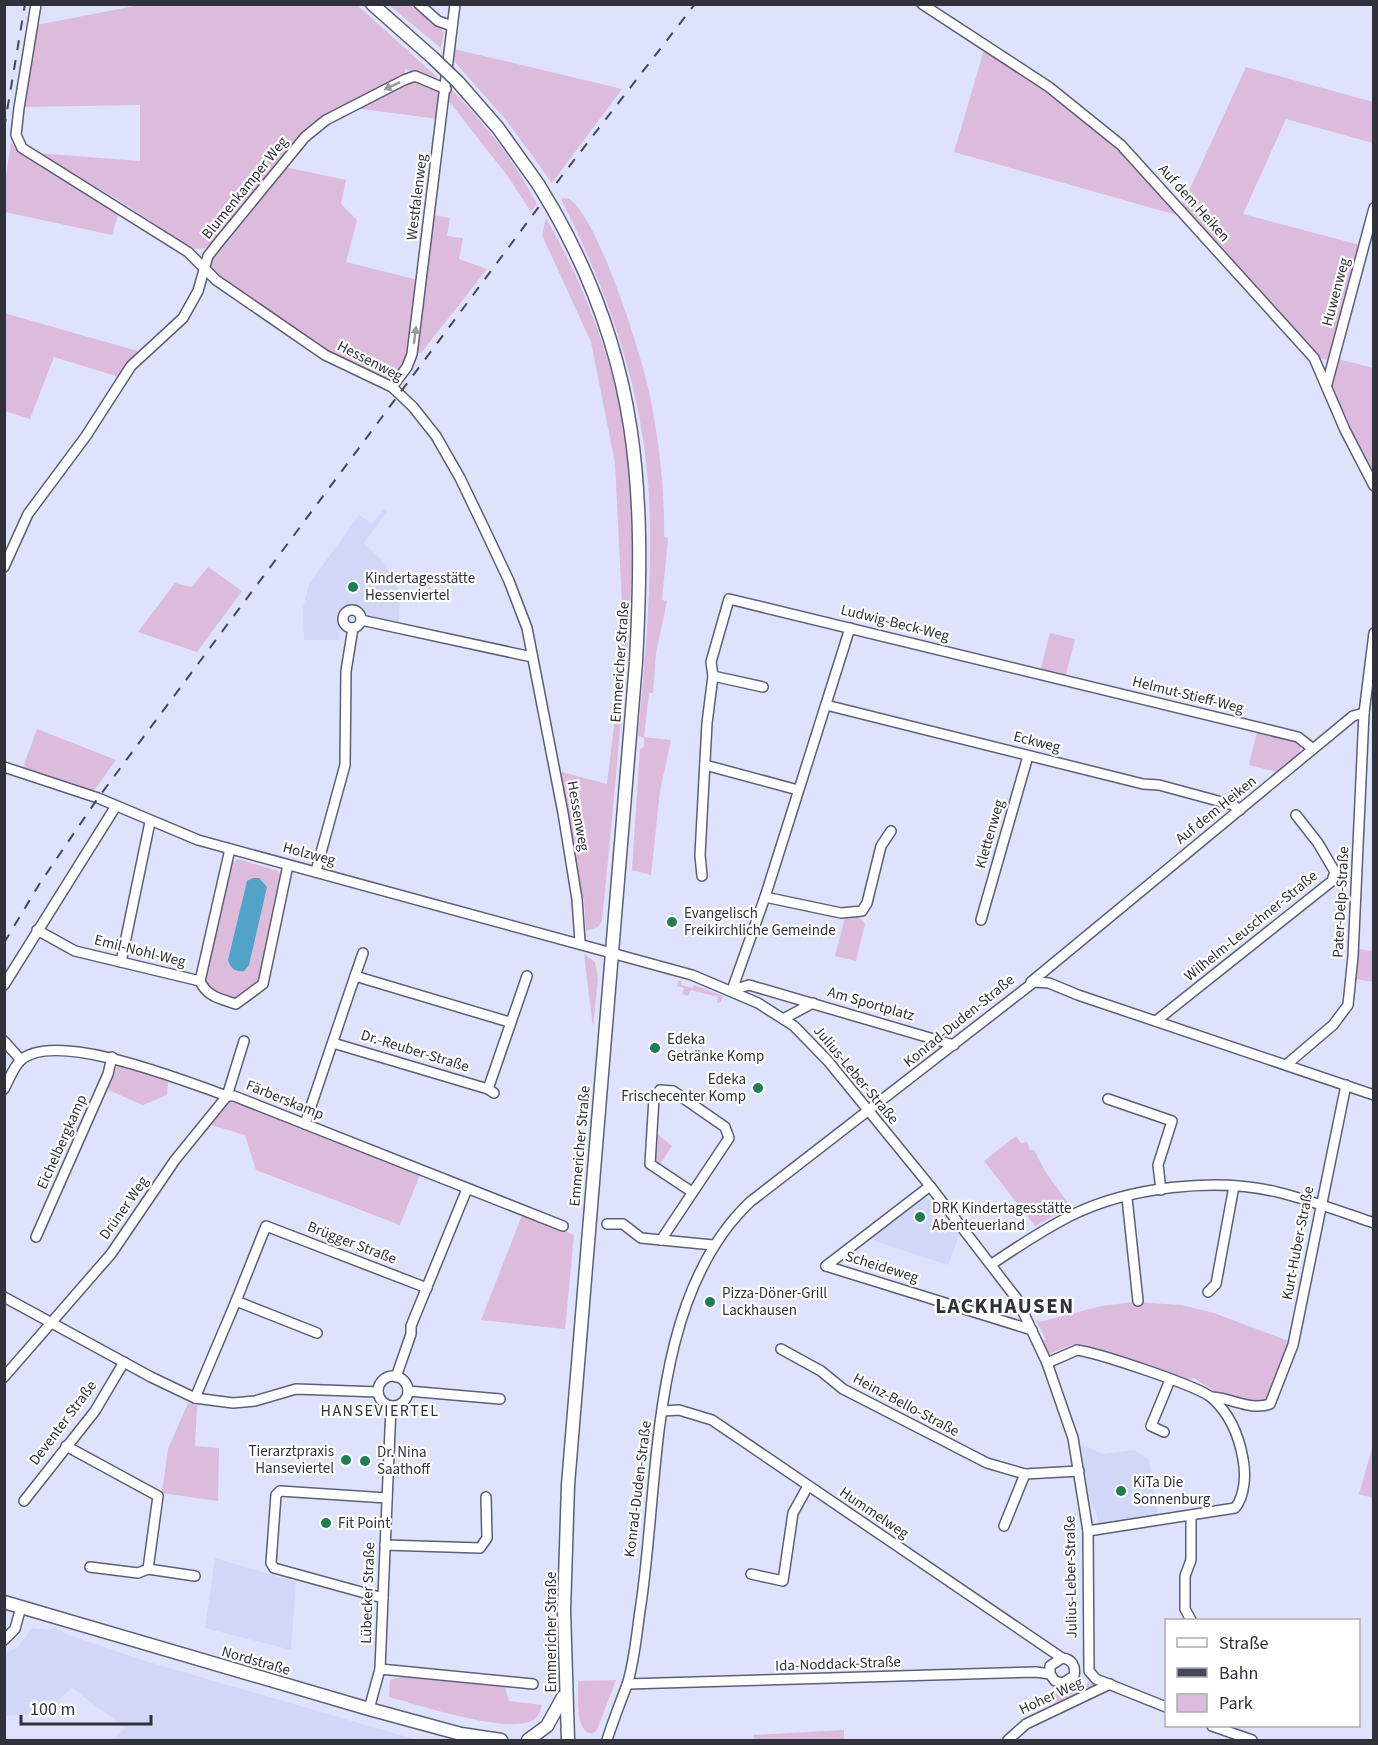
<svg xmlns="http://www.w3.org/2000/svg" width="1378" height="1745" font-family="'Source Sans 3',sans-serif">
	<rect width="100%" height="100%" fill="#dee2fc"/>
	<g fill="#d2d7f8">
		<path d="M384,509L387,511L364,543L383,561L395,580L400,599L399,622L367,615L358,605H348L338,615L340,640H304L303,608L309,584L359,515L372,524Z"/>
		<path d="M922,1197L928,1198L959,1236L948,1265L869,1239Z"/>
		<path d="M1080,1445L1104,1454L1134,1450L1149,1460L1158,1517L1105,1525L1098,1523L1096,1511L1091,1506Z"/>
		<path d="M215,1558L296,1582L291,1650L205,1628Z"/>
		<path d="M55,1627L66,1634L142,1660L417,1740H113L125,1728L72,1688L42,1714L5,1716V1653L18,1647L32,1628L49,1630Z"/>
	</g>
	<g fill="#dbd">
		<path d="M140,5H357L437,77L433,79L405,69V75L324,118L209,248L192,249L125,204L37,153L140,161V105L23,107L36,25Z"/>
		<path d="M389,5H411L444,32L441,48Z"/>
		<path d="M454,49L622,89L552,183L507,121L453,60Z"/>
		<path d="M984,50L1048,89L1118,147L1180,216L954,152Z"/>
		<path d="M1246,67L1373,102V143L1286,119L1243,214L1360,245L1330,361L1317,357L1182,206Z"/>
		<path d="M413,81L442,92L438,119L355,108Z"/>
		<path d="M451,89C485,124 515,161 537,204L531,212L509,178L448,100Z"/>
		<path d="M11,142L20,152L119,211L112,235L5,212V182Z"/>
		<path d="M285,167L346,180L341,204L357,220L346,262L418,280C414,311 418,360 388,379L379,378C319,349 258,313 209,267L211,258Z"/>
		<path d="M567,198C596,209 644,362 650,396C659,442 665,490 664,537L668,538L662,600L667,601L656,653L653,693H649L644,737L671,740L660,791L651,875L632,870L640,749L644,747V738L638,736C646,651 654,566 648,481C640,381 606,288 561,199Z"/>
		<path d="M433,215L450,218L447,236L463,238L459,259L487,269L421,353H416Z"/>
		<path d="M546,218C578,274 602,332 617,395C641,497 632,604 622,708C616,779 609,850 602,921L598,927L586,931L584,900L579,886L558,771L607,784L619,684L623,624L615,463L591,342L542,235Z"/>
		<path d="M4,313L141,352L119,377L54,357L30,419L5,411Z"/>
		<path d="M1338,359L1373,368L1372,476L1331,386Z"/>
		<path d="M208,567L242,591L197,652L138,632L175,583L192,587Z"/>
		<path d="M1050,633L1075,639L1065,678L1040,672Z"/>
		<path d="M37,729L116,760L93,792L22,770Z"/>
		<path d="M1257,732L1295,741L1301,747L1298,755L1277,772L1249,765Z"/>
		<path d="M238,859L278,871L282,876L259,984L236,1000L211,991L206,979L231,864Z"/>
		<path d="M858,916L865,924L856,961L835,956L845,918Z"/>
		<path d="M1358,949L1373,951V982L1356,979Z"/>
		<path d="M584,954L595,962L598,979L593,1027Z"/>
		<path d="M678,981H682L681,985L693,988L694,985L723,996L721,1002L717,1003L718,997L691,990L688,996L682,994L684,988L677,986Z"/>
		<path d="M119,1062L168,1082L167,1095L143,1105L108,1090Z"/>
		<path d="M233,1098L421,1172L400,1225L256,1170L245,1135L211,1125Z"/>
		<path d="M656,1133L672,1146L659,1166L654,1160Z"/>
		<path d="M1016,1136L1021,1143L1027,1142L1030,1150H1034L1045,1171L1070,1206L1074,1207L1063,1212L1061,1204L1053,1211L1056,1215L1035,1226L984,1161Z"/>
		<path d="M523,1213L574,1235L565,1329L481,1320Z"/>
		<path d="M1133,1302L1181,1305L1214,1313L1291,1342L1267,1399L1259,1404L1221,1396L1194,1378L1185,1379L1080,1344L1071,1345L1049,1354L1042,1340H1046L1036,1320L1040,1322L1101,1306Z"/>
		<path d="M188,1403L197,1405L195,1446L219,1448L218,1501L162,1493L168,1449Z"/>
		<path d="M1373,1445L1374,1498H1373L1359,1494Z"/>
		<path d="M400,1677L505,1687L509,1701L542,1705C540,1713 537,1719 529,1722C501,1732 419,1705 389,1697L390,1680Z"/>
		<path d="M616,1680L597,1730L592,1734C574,1731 579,1696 578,1681Z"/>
		<path d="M1096,1684V1689L1055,1707L1054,1685Z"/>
		<path d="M844,1730V1740H755L753,1735Z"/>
	</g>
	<path fill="#51a3ca" d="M253,878H259L267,887L249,965L244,971C235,972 231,969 228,960L247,881Z"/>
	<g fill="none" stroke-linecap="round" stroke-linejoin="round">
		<g stroke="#5c5f75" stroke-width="12">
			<g id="street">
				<path d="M36,4L19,108L16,135L22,148L188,252L216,280L325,355L392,387L413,407L436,436L460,478L485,530L509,581L527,628L563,813L577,899L580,942"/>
				<path d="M419,4L438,21L452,26"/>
				<path d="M922,4L1049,87L1121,145L1314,358L1345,430L1374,486"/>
				<path d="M1327,384L1374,208"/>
				<path d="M392,387L407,367L412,354L455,4"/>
				<path d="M4,567L28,514L86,436L131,366L183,318L198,291L208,256L219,242L305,137L326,120L404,80L415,76L446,89"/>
				<circle cx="352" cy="619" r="9"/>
				<path d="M361,620L532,657"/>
				<path d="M713,676L763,687"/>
				<path d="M826,705L1143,784L1159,785L1233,805L1240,810"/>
				<path d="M705,765L798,790"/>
				<path d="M4,767L98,798L198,840L692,975L758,1003L794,1026L828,1061L930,1186L1017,1299L1047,1363L1073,1438L1088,1531L1089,1671L1096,1679L1166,1707"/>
				<path d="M316,871L345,765L346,671L353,628"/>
				<path d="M702,876L700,855L707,723L713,676L711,662L729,599L1298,737L1313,749"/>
				<path d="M765,897L841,913L862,911L867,903L881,846L891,831"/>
				<path d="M981,920L1028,756"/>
				<path d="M37,930L75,951L200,981"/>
				<path d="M121,962L150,822"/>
				<path d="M355,976L363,953"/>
				<path d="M200,981C207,997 221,999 236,1004L263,984L288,865"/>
				<path d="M200,981L230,849"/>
				<path d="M1031,982L1353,716L1364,713"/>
				<path d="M4,985L116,806"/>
				<path d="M732,990L765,897L850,628"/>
				<path d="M732,990L749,985L954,1045"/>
				<path d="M783,1019L813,1003"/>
				<path d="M1156,1021L1332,881L1335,872L1318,843L1296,815"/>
				<path d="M4,1041L21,1060"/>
				<path d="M333,1043L488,1089L494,1093"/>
				<path d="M1286,1065L1333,1025L1348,1005L1353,956L1364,713L1374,633"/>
				<path d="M4,1089C9,1080 13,1068 20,1061C54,1028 187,1082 227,1096H234L563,1226"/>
				<path d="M488,1089L527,976"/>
				<path d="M1108,1099L1172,1121L1158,1165L1161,1190"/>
				<path d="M305,1124L355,976L509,1022"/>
				<path d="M1127,1198L1138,1301"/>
				<path d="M607,1224H623L641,1238L713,1245"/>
				<path d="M36,1237L108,1074L112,1057"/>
				<path d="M661,1240L729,1138L725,1127L673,1091L660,1090L654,1098L650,1164L692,1192"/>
				<path d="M992,1264C1017,1247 1043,1230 1070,1216C1128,1187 1215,1177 1277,1192C1310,1200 1342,1212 1374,1223"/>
				<path d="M826,1266L1032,1330"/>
				<path d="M826,1266L930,1186"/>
				<path d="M1208,1292L1216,1284L1234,1186"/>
				<path d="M4,1297L151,1377L195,1398L233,1403L255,1401L296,1389L378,1392"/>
				<path d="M236,1301L266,1226L427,1288"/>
				<path d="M781,1349L821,1371L843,1389L987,1463L1025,1474L1079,1471"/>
				<path d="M1047,1363L1077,1350C1098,1353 1199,1386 1212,1398C1230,1414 1239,1436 1243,1459C1246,1474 1245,1496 1235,1508L1088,1531"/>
				<circle cx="393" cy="1391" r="15"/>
				<path d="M4,1377L111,1254L175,1160L227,1096L244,1041"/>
				<path d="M396,1377L411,1334V1326L467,1189"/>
				<path d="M408,1391L500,1399"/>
				<path d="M1212,1397C1231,1398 1251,1411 1270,1404L1293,1345L1346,1085"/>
				<path d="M195,1398L236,1301L317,1333"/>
				<path d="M663,1411L679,1410L712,1420L1062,1658"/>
				<path d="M1164,1432L1151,1426L1170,1380"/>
				<path d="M66,1446L158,1496L148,1569L195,1576"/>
				<path d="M24,1501L95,1411L124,1362"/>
				<path d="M1191,1517V1560L1185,1576V1609L1191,1620"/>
				<path d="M1004,1526L1025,1474"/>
				<path d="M385,1545L480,1548L487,1538L486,1497"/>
				<path d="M90,1567L138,1573L148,1569"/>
				<path d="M751,1574L783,1581L793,1513L808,1486"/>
				<path d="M383,1598L274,1568L271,1563L276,1495L280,1491L387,1498"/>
				<path d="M4,1640L15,1629L21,1607"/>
				<path d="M380,1669L533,1684"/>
				<path d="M627,1684L1036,1672L1050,1674L1055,1681L1063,1683L1074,1676C1076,1666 1072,1659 1062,1658L1050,1666V1674"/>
				<path d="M369,1709L380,1669L391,1406"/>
				<path d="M1212,1726L1252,1740"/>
				<path d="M607,1740C613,1721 620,1703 627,1685C635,1660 637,1629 641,1604C660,1476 649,1298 750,1202L1034,982L1049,983L1078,995L1374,1095"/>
				<path d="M1008,1740L1026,1724L1110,1684"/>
			</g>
		</g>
		<g stroke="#5c5f75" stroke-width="15">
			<g id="secondary">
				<path d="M372,4L433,58"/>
				<path d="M458,82L498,128L538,184"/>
				<path d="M553,209C640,362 645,491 636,662L568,1485L564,1611L568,1740"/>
				<path d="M4,1602L369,1709L461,1734L501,1740"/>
				<path d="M528,1740L547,1726L563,1697"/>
			</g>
		</g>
		<use href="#street" stroke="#fff" stroke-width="9"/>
		<use href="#secondary" stroke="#fff" stroke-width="12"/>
		<g stroke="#464854" stroke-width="2" stroke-dasharray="10 10" stroke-linecap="butt">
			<path d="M4,129L25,4"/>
			<path d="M4,943L40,883L98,798L561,177L695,4"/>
		</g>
		<g stroke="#5c5f75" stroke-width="15" stroke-linecap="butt">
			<g id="secondary-bridge">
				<path d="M433,58L458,82"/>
				<path d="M538,184L553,209"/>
			</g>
		</g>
		<use href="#secondary-bridge" stroke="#fff" stroke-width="12"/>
	</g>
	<defs><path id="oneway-solid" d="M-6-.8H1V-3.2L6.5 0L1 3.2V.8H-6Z" transform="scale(1.5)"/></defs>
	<g fill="#98989d">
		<use href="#oneway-solid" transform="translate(392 86) rotate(154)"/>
		<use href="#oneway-solid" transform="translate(415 335) rotate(-83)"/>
	</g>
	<g fill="#1f7d54" stroke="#fff" stroke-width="2">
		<circle cx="353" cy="587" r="6"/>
		<circle cx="672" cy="922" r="6"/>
		<circle cx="655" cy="1048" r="6"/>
		<circle cx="758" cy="1088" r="6"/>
		<circle cx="920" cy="1217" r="6"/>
		<circle cx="710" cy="1302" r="6"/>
		<circle cx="346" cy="1460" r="6"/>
		<circle cx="365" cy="1461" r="6"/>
		<circle cx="1121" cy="1491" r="6"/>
		<circle cx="326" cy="1523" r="6"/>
	</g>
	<g text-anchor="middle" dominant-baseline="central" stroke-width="4.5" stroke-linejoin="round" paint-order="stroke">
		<g font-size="15" fill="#30313b" stroke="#fff">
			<text transform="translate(245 188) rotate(-51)">Blumenkamper Weg</text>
			<text transform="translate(417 197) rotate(-83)">Westfalenweg</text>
			<text transform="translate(1194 203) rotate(48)">Auf dem Heiken</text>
			<text transform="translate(1336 292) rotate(-75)">Huwenweg</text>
			<text transform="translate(370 361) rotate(27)">Hessenweg</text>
			<text transform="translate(895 623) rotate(14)">Ludwig-Beck-Weg</text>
			<text transform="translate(620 662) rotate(-86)">Emmericher Straße</text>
			<text transform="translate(1188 695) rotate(14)">Helmut-Stieff-Weg</text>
			<text transform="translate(1037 742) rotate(14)">Eckweg</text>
			<text transform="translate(1216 810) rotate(-39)">Auf dem Heiken</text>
			<text transform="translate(578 816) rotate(80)">Hessenweg</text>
			<text transform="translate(990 834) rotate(-74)">Klettenweg</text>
			<text transform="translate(309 854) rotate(15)">Holzweg</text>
			<text transform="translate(1341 902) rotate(-87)">Pater-Delp-Straße</text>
			<text transform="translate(1251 926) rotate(-39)">Wilhelm-Leuschner-Straße</text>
			<text transform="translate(140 951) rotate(14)">Emil-Nohl-Weg</text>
			<text transform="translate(871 1004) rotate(16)">Am Sportplatz</text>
			<text transform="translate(959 1021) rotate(-39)">Konrad-Duden-Straße</text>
			<text transform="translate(415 1051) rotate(17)">Dr.-Reuber-Straße</text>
			<text transform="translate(856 1075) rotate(50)">Julius-Leber-Straße</text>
			<text transform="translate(285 1100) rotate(22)">Färberskamp</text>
			<text transform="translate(62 1142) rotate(-66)">Eichelbergkamp</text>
			<text transform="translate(580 1146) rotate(-85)">Emmericher Straße</text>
			<text transform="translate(124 1208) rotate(-55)">Drüner Weg</text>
			<text transform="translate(352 1243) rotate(21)">Brügger Straße</text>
			<text transform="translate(1298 1243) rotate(-79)">Kurt-Huber-Straße</text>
			<text transform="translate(882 1267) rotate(17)">Scheideweg</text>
			<text transform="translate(906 1405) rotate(28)">Heinz-Bello-Straße</text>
			<text transform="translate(63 1423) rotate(-53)">Deventer Straße</text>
			<text transform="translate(638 1489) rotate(-83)">Konrad-Duden-Straße</text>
			<text transform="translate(874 1513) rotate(34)">Hummelweg</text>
			<text transform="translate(1071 1577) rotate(-91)">Julius-Leber-Straße</text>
			<text transform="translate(368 1593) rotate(-88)">Lübecker Straße</text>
			<text transform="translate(551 1632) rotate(-90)">Emmericher Straße</text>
			<text transform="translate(256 1661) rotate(16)">Nordstraße</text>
			<text transform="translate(838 1664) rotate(-2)">Ida-Noddack-Straße</text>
			<text transform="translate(1051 1696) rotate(-25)">Hoher Weg</text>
		</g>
		<g font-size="15" fill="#30313b" stroke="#fff" text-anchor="start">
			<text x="365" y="578">Kindertagesstätte<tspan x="365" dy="17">Hessenviertel</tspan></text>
			<text x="684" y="913">Evangelisch<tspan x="684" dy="17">Freikirchliche Gemeinde</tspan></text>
			<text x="667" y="1039">Edeka<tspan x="667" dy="17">Getränke Komp</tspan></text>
			<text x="746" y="1079" text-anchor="end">Edeka<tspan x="746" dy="17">Frischecenter Komp</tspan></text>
			<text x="932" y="1208">DRK Kindertagesstätte<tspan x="932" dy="17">Abenteuerland</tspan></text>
			<text x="722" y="1293">Pizza-Döner-Grill<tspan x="722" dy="17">Lackhausen</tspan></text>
			<text x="334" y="1451" text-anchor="end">Tierarztpraxis<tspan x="334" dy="17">Hanseviertel</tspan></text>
			<text x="377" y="1452">Dr. Nina<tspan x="377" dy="17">Saathoff</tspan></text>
			<text x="1133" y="1482">KiTa Die<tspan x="1133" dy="17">Sonnenburg</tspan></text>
			<text x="338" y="1523">Fit Point</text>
		</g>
		<g font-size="16" letter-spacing="1.5" fill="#30313b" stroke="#fff">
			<text x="380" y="1411">HANSEVIERTEL</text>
		</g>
		<g font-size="21" font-weight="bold" letter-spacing="1.5" fill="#30313b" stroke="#fff">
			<text x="1005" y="1306">LACKHAUSEN</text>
		</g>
	</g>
	<rect width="1378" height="1745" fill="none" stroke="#30313b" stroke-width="12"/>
	<rect x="1165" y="1619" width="195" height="108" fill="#ffffff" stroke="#acadb1" stroke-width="1.5"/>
	<rect x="1177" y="1638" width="30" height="9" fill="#ffffff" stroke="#acadb1" stroke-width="1.5"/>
	<text x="1219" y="1649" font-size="18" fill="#30313b">Straße</text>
	<rect x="1177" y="1668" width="30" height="9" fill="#464854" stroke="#acadb1" stroke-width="1.5"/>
	<text x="1219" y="1679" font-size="18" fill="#30313b">Bahn</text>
	<rect x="1177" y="1694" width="30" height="18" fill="#ddbbdd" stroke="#acadb1" stroke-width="1.5"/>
	<text x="1219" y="1709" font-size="18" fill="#30313b">Park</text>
	<path d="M21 1715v9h130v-9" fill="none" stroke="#30313b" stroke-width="3"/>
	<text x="30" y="1715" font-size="18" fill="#30313b" stroke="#ffffff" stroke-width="4.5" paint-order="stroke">100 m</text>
</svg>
